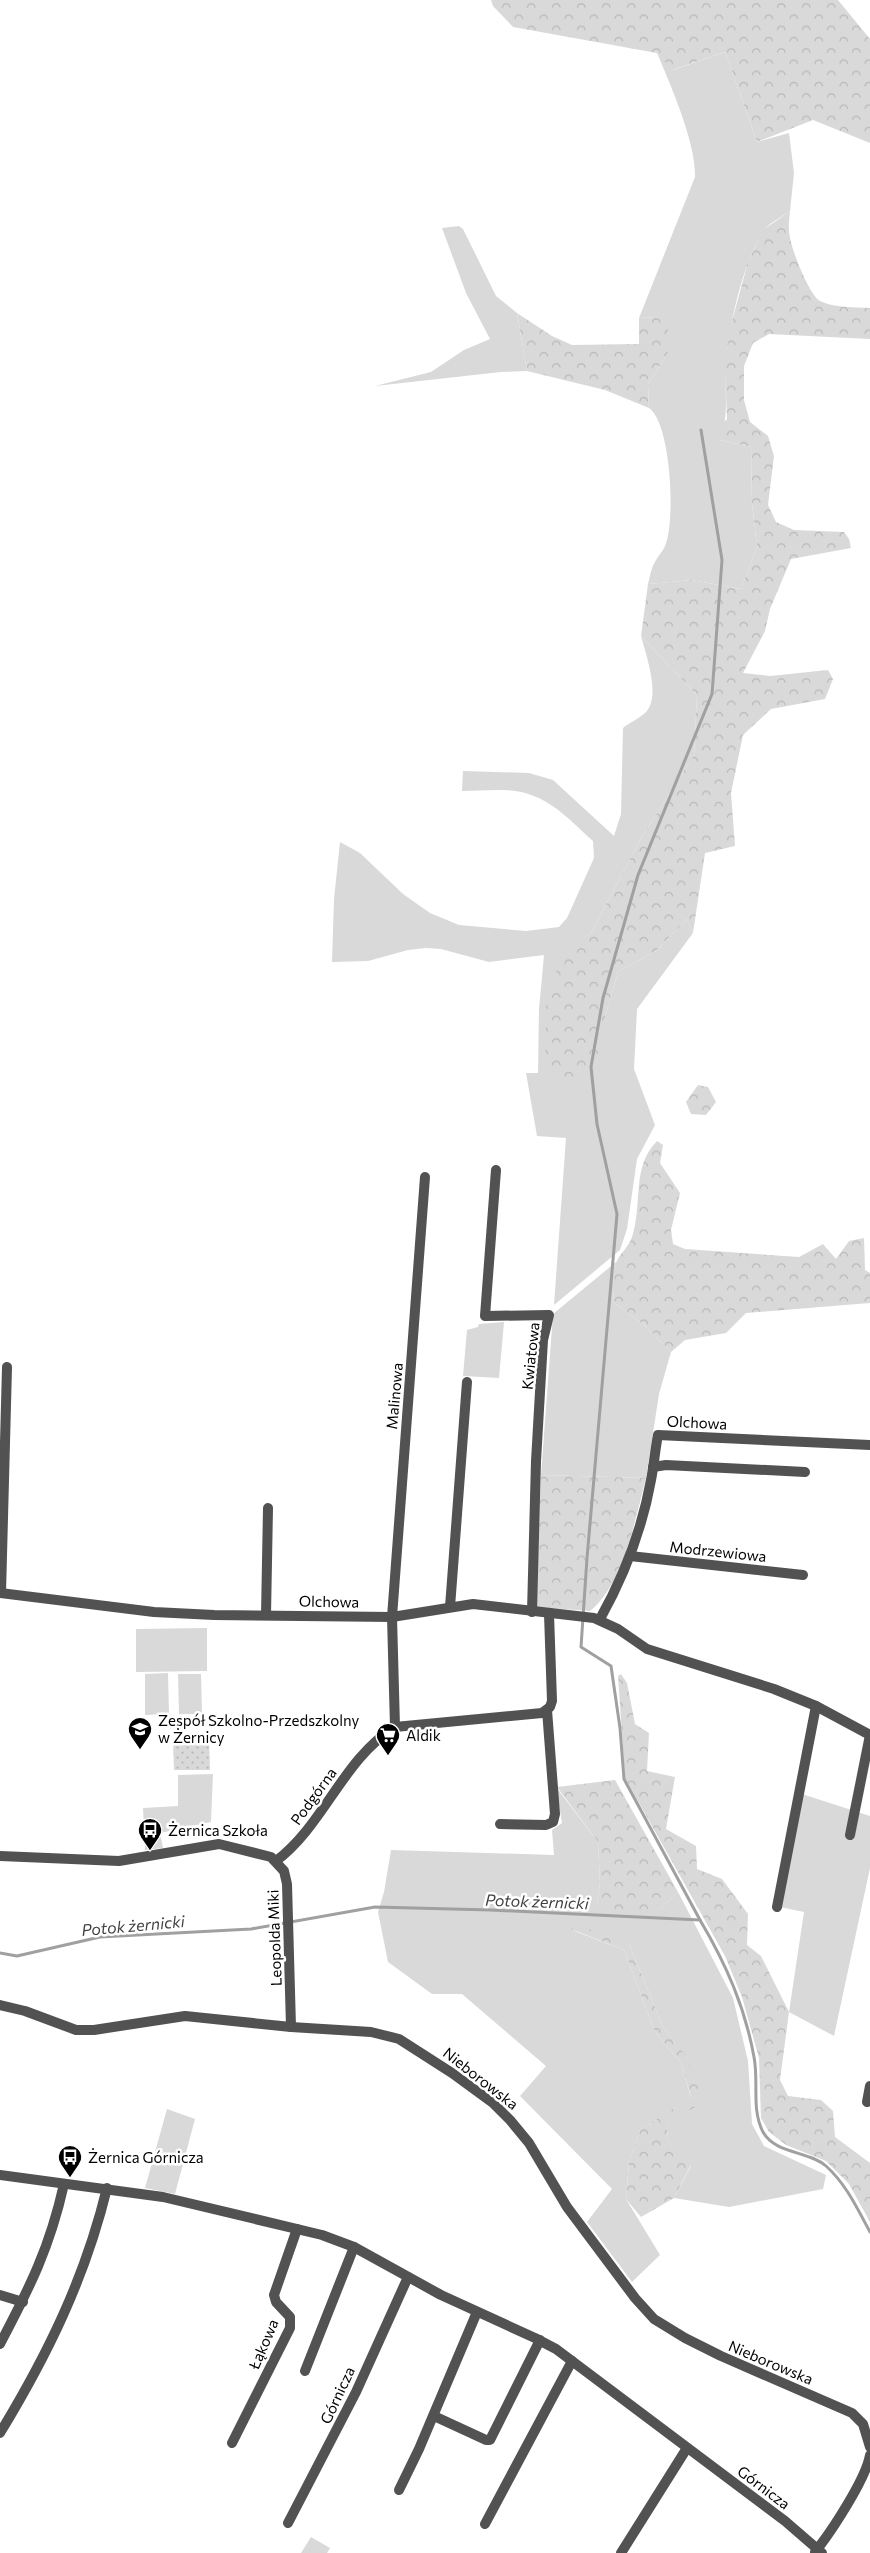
<svg xmlns="http://www.w3.org/2000/svg" width="870" height="2553" font-family="Commissioner,sans-serif">
	<defs>
		<pattern id="forest-crowns" width="20" height="18" patternUnits="userSpaceOnUse" patternTransform="scale(1.25)"><rect width="20" height="18" fill="#d9d9d9"/><path d="M2 6a3 3 0 1 1 6 0M12 15a3 3 0 1 1 6 0" fill="none" stroke="#b8b8b8"/></pattern>
		<pattern id="park-dots" width="8" height="8" patternUnits="userSpaceOnUse" patternTransform="scale(1.25)"><rect width="8" height="8" fill="#d9d9d9"/><path d="M2 2h.1M6 6h.1" fill="none" stroke="#b8b8b8" stroke-width="1.8" stroke-linecap="round"/></pattern>
	</defs>
	<rect width="100%" height="100%" fill="#fff"/>
	<g fill="#d9d9d9">
		<path d="M725,52L757,142L789,133L794,173L790,211C782,217 768,223 763,232C742,265 728,328 726,368C724,396 730,411 720,440L751,447L752,503L757,547L741,589L692,580L648,584C650,577 651,568 655,562C658,556 663,551 665,546C676,521 671,423 649,408L648,384L668,353V323L656,317L639,318L695,177C696,143 671,86 657,53L673,70Z"/>
		<path d="M459,226L463,229L496,296L517,313L527,371L501,372L375,386L431,372L464,350L490,339L466,293L442,228Z"/>
		<path d="M641,636L697,695L694,755L640,840L591,933L563,952L605,1017L618,972L656,951L687,919L693,933L637,1009L634,1069L655,1125L637,1159L627,1229L620,1250L554,1305L566,1138L537,1136L526,1073H538L539,1009L544,955L489,962L441,949L426,948L408,950L368,961L332,962L334,899L340,842L360,853L403,894L430,913L459,925L526,931L559,927L567,918L594,858L593,841C574,824 555,803 531,795C510,787 483,791 462,791L463,771L529,773L553,780L614,836L621,814L623,728C629,723 640,718 646,712C661,696 646,655 641,636Z"/>
		<path d="M616,1262L613,1302L643,1324L671,1352L659,1394L646,1478L541,1475L553,1314Z"/>
		<path d="M504,1322L499,1378L463,1376L467,1330L478,1327L479,1324Z"/>
		<path d="M207,1628V1671L136,1672V1629Z"/>
		<path d="M168,1673L169,1714L145,1715V1674Z"/>
		<path d="M178,1674H201L202,1714H179Z"/>
		<path d="M213,1774L211,1822L160,1833L163,1848L145,1850L143,1808L178,1806V1775Z"/>
		<path d="M556,1787L598,1842L600,1883L597,1903L660,1909L678,1892L733,1998L748,2061L752,2124L764,2146L826,2175L823,2189L729,2207L674,2198L691,2166L667,2140L668,2123L697,2106L686,2057L663,2027L629,1944L572,1930L624,1950L655,2032L681,2063L691,2098L640,2130L629,2162L626,2199L660,2255L632,2282L587,2222L612,2189L520,2096L546,2066L462,1994H432L388,1962L378,1912L384,1892L391,1850L554,1855L552,1830L562,1823Z"/>
		<path d="M802,1794L870,1816V1868L834,2036L789,2012L804,1912L780,1907Z"/>
		<path d="M167,2109L195,2119L175,2194L145,2188Z"/>
		<path d="M311,2537L330,2548L327,2553H301Z"/>
	</g>
	<g fill="url(#forest-crowns)">
		<path d="M491,0H838L870,39V143L813,120L757,142L725,52L672,70L657,53L513,27L493,6Z"/>
		<path d="M790,211C789,220 788,229 790,238C792,250 809,295 820,301C834,308 855,307 870,308V339L769,334L753,343L744,366V400L750,422L768,436L774,456L768,505L776,522L794,530L844,532L849,539L851,548L791,559L770,609L765,631L743,673L770,676L828,670L833,679L825,699L771,709L743,735L731,793L735,846L705,853L693,933L687,919L656,951L618,972L605,1017L596,1067L574,1083L545,1068L546,1001L563,951L591,933L640,840L694,755L697,695L641,636L648,584L692,580L741,589L757,547L752,503L751,447L720,440L717,430L727,419L725,369L729,332L748,262L763,230Z"/>
		<path d="M517,313L552,336L572,345L639,344V318L656,317L668,322V353L648,384L649,408L605,390L527,371Z"/>
		<path d="M698,1085L708,1087L716,1102L706,1115L691,1114L686,1102Z"/>
		<path d="M657,1141L663,1145L660,1163L680,1193L671,1230L673,1244L685,1249L799,1257L823,1244L836,1259L849,1241L864,1238L865,1270L870,1273V1303L746,1313L726,1333L685,1340L671,1352L643,1324L613,1302C614,1290 613,1275 616,1263C619,1254 629,1247 632,1237C643,1204 631,1167 657,1141Z"/>
		<path d="M541,1475L646,1478C635,1519 624,1584 590,1611L536,1607Z"/>
		<path d="M621,1674L627,1683L635,1724L649,1733L647,1771L675,1777L666,1829L696,1846L697,1869L722,1879L748,1914L747,1945L761,1956L789,2012L780,2080L788,2096L821,2100L833,2111L835,2137L870,2163V2222L849,2184L826,2161L786,2145L769,2132L761,2118L759,2058L742,1997L725,1956L625,1778L618,1676Z"/>
		<path d="M615,1780L678,1892L660,1909L625,1916L597,1903L600,1883L598,1842L557,1787Z"/>
		<path d="M575,1924L629,1944L663,2027L686,2056L699,2090L697,2106L668,2124L667,2140L691,2165L674,2198L641,2217L626,2199L629,2162L640,2130L691,2097L681,2063L655,2032L624,1950L571,1929Z"/>
	</g>
	<path fill="url(#park-dots)" d="M209,1739L210,1770H174L173,1740Z"/>
	<g fill="none" stroke-linecap="round" stroke-linejoin="round">
		<g stroke="#a0a0a0" stroke-width="3">
			<path d="M700,1920L624,1779L620,1728L611,1666L581,1647L587,1558L617,1214L597,1124L591,1067L603,998L638,875L712,694L722,560L701,430"/>
			<path d="M0,1953L17,1956L100,1937L251,1929L375,1907L491,1910L700,1920C726,1964 745,2007 754,2057C759,2082 751,2109 763,2132C775,2154 809,2151 826,2166C846,2184 857,2208 870,2232"/>
		</g>
		<g stroke="#525252" stroke-width="10">
			<path d="M496,1170L485,1316L549,1315L543,1340L536,1461L532,1612"/>
			<path d="M653,1467L666,1465L805,1472"/>
			<path d="M630,1556L803,1575"/>
			<path d="M0,1593L154,1612L214,1615L392,1617L473,1604L594,1618L618,1629L647,1649L774,1689L816,1706L870,1735"/>
			<path d="M1,1593L7,1367"/>
			<path d="M450,1607L467,1382"/>
			<path d="M266,1615L268,1508"/>
			<path d="M600,1619C624,1576 642,1530 651,1480C654,1465 655,1450 658,1435L870,1445"/>
			<path d="M395,1727L542,1713L550,1707L552,1701L549,1614"/>
			<path d="M500,1824L546,1825L553,1822L555,1814L547,1710"/>
			<path d="M850,1835L870,1735"/>
			<path d="M0,1856L119,1861L219,1844L271,1857L284,1871L287,1884L291,2027"/>
			<path d="M276,1861C324,1825 343,1759 395,1727L392,1617L425,1177"/>
			<path d="M777,1907L816,1706"/>
			<path d="M0,2005L25,2011L76,2030H94L185,2016L291,2027L371,2032L399,2039L452,2073L493,2103L510,2120L529,2143L567,2207L635,2298L654,2319L685,2338L721,2356L852,2413L863,2424L870,2447"/>
			<path d="M867,2102L870,2086"/>
			<path d="M0,2175L163,2197L322,2235L354,2247L441,2295L535,2338L556,2349L785,2521L822,2553"/>
			<path d="M0,2295L23,2302"/>
			<path d="M0,2344C30,2287 50,2247 64,2184"/>
			<path d="M305,2371L354,2247"/>
			<path d="M434,2416L486,2440H490L540,2340"/>
			<path d="M0,2433C48,2354 85,2278 107,2188"/>
			<path d="M232,2443L290,2328V2317L276,2302L274,2295L297,2229"/>
			<path d="M399,2490L419,2449L477,2312"/>
			<path d="M288,2523L356,2392L408,2277"/>
			<path d="M485,2524L572,2361"/>
			<path d="M815,2552C831,2532 866,2479 870,2455"/>
			<path d="M621,2553L687,2448"/>
		</g>
	</g>
	<defs>
		<g id="school-pin" transform="scale(1.25)"><path d="M0 17L-7.5 6A9.5 9.5 0 1 1 7.5 6Z" fill="#000" stroke="#fff"/><path d="M0-5L7-2L0 1L-7-2ZM-4 1L0 2.5L4 1V4Q0 6-4 4Z" fill="#fff"/></g>
		<g id="supermarket-pin" transform="scale(1.25)"><path d="M0 17L-7.5 6A9.5 9.5 0 1 1 7.5 6Z" fill="#000" stroke="#fff"/><path d="M-6-5.5h2.5l.6 2H6L4.5 2H-2.5L-4.4-4H-6ZM-1.5 3.2a1.3 1.3 0 1 0 .1 0ZM3 3.2a1.3 1.3 0 1 0 .1 0Z" fill="#fff"/></g>
		<g id="bus-pin" transform="scale(1.25)"><path d="M0 17L-7.5 6A9.5 9.5 0 1 1 7.5 6Z" fill="#000" stroke="#fff"/><path d="M-5-6H5V4H4V6H2V4H-2V6H-4V4H-5ZM-3.5-4V0h7V-4ZM-3.5 1.2v1.5H-2V1.2ZM2 1.2v1.5H3.5V1.2Z" fill="#fff"/></g>
	</defs>
	<g fill-rule="evenodd">
		<use href="#school-pin" x="140" y="1729"/>
		<use href="#supermarket-pin" x="388" y="1735"/>
		<use href="#bus-pin" x="150" y="1830"/>
		<use href="#bus-pin" x="70" y="2157"/>
	</g>
	<g text-anchor="middle" dominant-baseline="central" stroke-width="5" stroke-linejoin="round" paint-order="stroke">
		<g font-size="15" fill="#000" stroke="#fff">
			<text transform="translate(530 1356) rotate(-84)">Kwiatowa</text>
			<text transform="translate(394 1396) rotate(-85)">Malinowa</text>
			<text transform="translate(697 1422) rotate(3)">Olchowa</text>
			<text transform="translate(718 1551) rotate(6)">Modrzewiowa</text>
			<text transform="translate(329 1601) rotate(1)">Olchowa</text>
			<text transform="translate(313 1796) rotate(-54)">Podgórna</text>
			<text transform="translate(274 1938) rotate(-92)">Leopolda Miki</text>
			<text transform="translate(481 2078) rotate(38)">Nieborowska</text>
			<text transform="translate(263 2344) rotate(-67)">Łąkowa</text>
			<text transform="translate(771 2362) rotate(23)">Nieborowska</text>
			<text transform="translate(337 2395) rotate(-65)">Górnicza</text>
			<text transform="translate(764 2487) rotate(37)">Górnicza</text>
		</g>
		<g font-size="15" fill="#000" stroke="#fff" text-anchor="start">
			<text x="158" y="1720">Zespół Szkolno-Przedszkolny<tspan x="158" dy="17">w Żernicy</tspan></text>
			<text x="406" y="1735">Aldik</text>
			<text x="168" y="1830">Żernica Szkoła</text>
			<text x="88" y="2157">Żernica Górnicza</text>
		</g>
		<g font-size="16" font-style="italic" fill="#414141" stroke="#fff">
			<text transform="translate(537 1901) rotate(2)">Potok żernicki</text>
			<text transform="translate(133 1925) rotate(-5)">Potok żernicki</text>
		</g>
	</g>
</svg>
